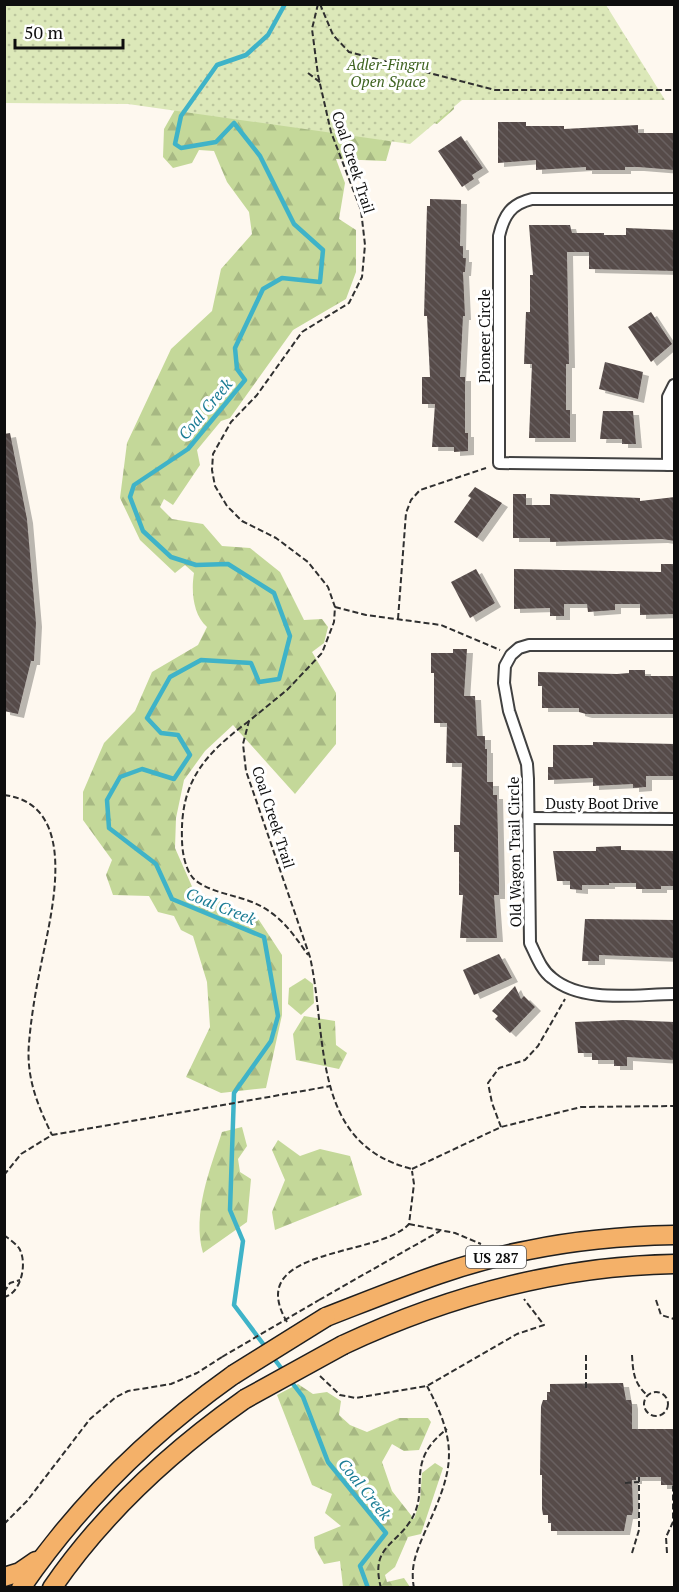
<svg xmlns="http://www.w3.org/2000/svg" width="679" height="1592" font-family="'PT Serif',serif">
	<defs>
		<pattern id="forest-firs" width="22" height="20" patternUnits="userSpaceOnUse" patternTransform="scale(1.5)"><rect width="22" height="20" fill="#c4d899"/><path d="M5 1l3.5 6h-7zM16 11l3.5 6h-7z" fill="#a7b883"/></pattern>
		<pattern id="park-dots" width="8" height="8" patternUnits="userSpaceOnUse" patternTransform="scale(1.5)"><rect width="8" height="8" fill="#dce8b9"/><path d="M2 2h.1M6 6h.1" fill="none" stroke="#bcc69e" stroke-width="1.8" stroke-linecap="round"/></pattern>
		<pattern id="building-back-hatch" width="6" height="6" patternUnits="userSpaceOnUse" patternTransform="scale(1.5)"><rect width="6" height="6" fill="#564c4a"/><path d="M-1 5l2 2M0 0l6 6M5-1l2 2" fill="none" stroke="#696160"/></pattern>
		<filter id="shadow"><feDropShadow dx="6" dy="4" stdDeviation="0" flood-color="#0004"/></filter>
	</defs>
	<rect width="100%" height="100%" fill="#fef8ef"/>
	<g fill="url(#forest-firs)">
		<path d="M207,53L452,84L454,109L437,124L400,112L386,161L336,159L345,183L339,219L356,230V272L346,299L293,330L230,418L221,421L197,450L200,465L173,505L164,499L160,507L172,519L203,524L222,546L250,548L280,572L304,620L322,619L328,627L324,643L312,652L336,693V744L295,794L233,725L205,751L184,780L176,818L175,848L194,891L257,917L282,955V1015L266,1088L221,1093L186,1077L210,1027L207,982L193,936L181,930L174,916L158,912L149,896L113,895L106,875L112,860L83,820V792L104,743L135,711L152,672L198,645L207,627C193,615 191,591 194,573L185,565L175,573L140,540L120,498L127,443L171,349L212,311L221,269L252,234L249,212L227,182L214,151L199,150L192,163L173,168L163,157L164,129Z"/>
		<path d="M305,978L313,984L314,1003L301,1015L288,1004L289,988Z"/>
		<path d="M304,1016L335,1021L336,1045L347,1053L339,1069L296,1060L293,1034Z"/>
		<path d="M242,1127L247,1146L238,1159L240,1172L251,1179L247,1222L203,1253C192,1213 210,1170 222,1132Z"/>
		<path d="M278,1140L300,1156L320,1149L350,1156L362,1195L275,1230L272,1212L285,1180L272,1150Z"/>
		<path d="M298,1384L313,1394L327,1392L341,1401L339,1415L350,1425L367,1432L399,1418H428L431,1422L419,1450L404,1451L392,1444L382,1462L392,1491L414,1519L420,1501L422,1473L435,1463L443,1468L421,1534L408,1537L395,1567L385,1575L387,1582L404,1578L410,1587H343L340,1561L324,1564L315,1548L314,1537L341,1526L325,1513L332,1494L312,1485L277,1395Z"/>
	</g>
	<path fill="url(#park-dots)" d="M5,4L606,5L665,100H462L410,144L128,104L5,103Z"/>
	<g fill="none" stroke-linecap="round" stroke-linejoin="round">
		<g stroke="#3fb3c8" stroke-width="4.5">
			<path d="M267,1349L234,1305L243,1241L230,1210L234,1093L271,1041L278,1016L264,937L172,899L156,864L109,828L107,800L120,777L142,769L174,779L190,755L178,735L161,733L147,718L170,677L201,660L251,663L259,682L279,679L290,636L274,593L228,564L196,565L171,557L143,531L130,497L134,485L188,449L245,380L237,369L235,348L263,289L282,278L320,282L323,250L294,224L260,156L234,123L216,142L181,148L175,144L181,116L217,65L246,55L268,35L285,4"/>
			<path d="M272,1356L285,1373"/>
			<path d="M290,1380L303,1397L328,1462L386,1533L360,1566L368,1588"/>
		</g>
	</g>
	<g fill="url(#building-back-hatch)" filter="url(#shadow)">
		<path d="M498,122H526V126H564V129L638,125V133H675V170L638,167H625V170H586V167L536,170V160L498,163Z"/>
		<path d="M461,136L483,168L472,175L474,179L462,187L438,151Z"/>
		<path d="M430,199L461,200L460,246H463V258H466L465,272H463L465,316H463L460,377H465V433H468V451L454,452V447H432L435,404H422V377H430L427,316H424L427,206H430Z"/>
		<path d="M529,225H570L572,233H604V235H626V228L675,230V271L589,269V252H567L569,364H566V410H570V438H529L532,364H524L526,312H530V275H533Z"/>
		<path d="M651,312L672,344L651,362L628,327Z"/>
		<path d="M605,362L643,372L638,399L599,389Z"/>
		<path d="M603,411H633L636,444H622V439H600Z"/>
		<path d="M10,433L27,519L36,623L34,661H31L18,714L4,711V434Z"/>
		<path d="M475,487L502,503L477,538L454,522L471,498L468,496Z"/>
		<path d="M513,494H526V505H550V494L640,498V501L675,497V541L662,539L550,542V538H513Z"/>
		<path d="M661,564H675V614L640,615V604H615V610L588,612L587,604H564V616H550V608L514,609V569L661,572Z"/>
		<path d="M476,569L495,603L470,618L451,582Z"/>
		<path d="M453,649H467L464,696H475L477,736H485V749H487V782H493V795H497L499,881V895H494L497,938H460L463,895H459V852H454V825H460L462,763H446L447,723H434V673H431V653H453Z"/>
		<path d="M629,670H645V676H675V714H586L579,712V708H542V686H538V672L617,674L629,673Z"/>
		<path d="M593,742L675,744V776H646V787L633,788V784L593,786V778L548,780V767H553V745H593Z"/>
		<path d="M621,846V850L675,851V886H661V889H636V883H609V885H582V890L570,889V881H557L553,851H596V847Z"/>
		<path d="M585,919L675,920V958L599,955V961H582Z"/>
		<path d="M499,954L512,978L474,995L463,970Z"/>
		<path d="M515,986L521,999L524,996L535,1007L510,1033L495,1019L498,1016L492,1011Z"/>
		<path d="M624,1020L675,1022V1060L627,1057V1066H614V1060H592V1053H578L575,1022Z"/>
		<path d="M623,1383L626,1400H631L632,1405V1429H675V1485H661V1477H636V1480H632L633,1510L632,1515H627L624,1531H551V1523H548V1515H543L542,1509V1475H540L541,1406L543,1400H547V1392H550V1384Z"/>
	</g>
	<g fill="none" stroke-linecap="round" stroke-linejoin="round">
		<g stroke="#414141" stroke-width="14">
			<g id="minor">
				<path d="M674,199H532C511,204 504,215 499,236V463L674,465"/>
				<path d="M668,465V397L674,385"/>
				<path d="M674,645H529L519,648L511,655L505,666L504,683L509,711L527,764L528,779L530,943C536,955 541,970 552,978C583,1004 637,994 674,994"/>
				<path d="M529,818L674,819"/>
			</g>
		</g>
		<g stroke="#1f1f1f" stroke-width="21">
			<g id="primary">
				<path d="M326,1317C393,1291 459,1263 529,1250C577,1240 626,1236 674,1235"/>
				<path d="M343,1345C448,1296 558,1266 674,1264"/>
				<path d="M4,1577L20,1572L36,1561"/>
				<path d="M21,1588C79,1503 150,1434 233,1375"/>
				<path d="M52,1588C104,1512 170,1452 245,1399"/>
			</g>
		</g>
		<g stroke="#303030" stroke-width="2" stroke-dasharray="6 3" stroke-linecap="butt">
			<path d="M318,4L312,29L318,75L331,132L361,210L365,245L362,277L349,303L302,332L257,395L231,422L213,454L212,470L215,486L227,506L242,521L276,538L308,562L328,587L335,607L334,622L322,653L287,690L249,721L243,744L246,771L310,957C328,1037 310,1144 412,1169"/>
			<path d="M320,4L333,35L349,52L495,90H674"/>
			<path d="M308,73L321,83"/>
			<path d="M335,607L366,615L441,625L500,650"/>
			<path d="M398,619L406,513L411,500L420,490L486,468"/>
			<path d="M249,721C205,754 180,781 182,839C182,851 185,869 193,878C207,892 235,895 252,902C279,913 292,932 308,955"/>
			<path d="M4,795C84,805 49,921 40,970C35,994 31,1019 29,1043C26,1077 37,1104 52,1135"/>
			<path d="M501,1127L492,1103L488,1083L499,1068L525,1060L538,1046L565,999"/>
			<path d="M412,1169L501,1127L581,1107L674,1106"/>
			<path d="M4,1175L21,1154L52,1135L331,1086"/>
			<path d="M409,1224L455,1233L481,1244"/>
			<path d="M4,1235C9,1239 15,1243 19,1248C28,1263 21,1294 4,1297"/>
			<path d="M4,1292L10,1283L20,1280"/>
			<path d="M319,1300L440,1231"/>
			<path d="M656,1300L661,1315L674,1319"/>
			<path d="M287,1322C242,1246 379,1258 409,1224L414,1184L412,1171"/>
			<path d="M586,1355V1390"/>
			<path d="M632,1355C633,1373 634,1383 647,1395"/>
			<path d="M320,1376L340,1395L356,1398L427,1386L517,1334L544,1325L524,1299"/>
			<circle cx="656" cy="1404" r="12"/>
			<path d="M625,1483L639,1482"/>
			<path d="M4,1524L27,1501L90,1419L116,1397L128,1391L171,1384L197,1373L222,1357"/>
			<path d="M632,1553L639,1530V1477"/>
			<path d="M667,1553L666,1537L673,1522V1485"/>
			<path d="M381,1588C370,1547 395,1546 411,1520C431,1488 403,1463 447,1429"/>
			<path d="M414,1588C410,1567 416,1553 424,1534C452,1472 461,1449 427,1386"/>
		</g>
		<use href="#minor" stroke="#fff" stroke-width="10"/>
		<use href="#primary" stroke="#f4b169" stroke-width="18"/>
		<g stroke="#1f1f1f" stroke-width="21" stroke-linecap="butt">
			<g id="primary-bridge">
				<path d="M233,1375L326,1317"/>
				<path d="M245,1399L343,1345"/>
			</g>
		</g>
		<path stroke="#303030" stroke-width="2" stroke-dasharray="6 3" stroke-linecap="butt" d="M222,1357L319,1300"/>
		<use href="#primary-bridge" stroke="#f4b169" stroke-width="18"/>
	</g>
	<g text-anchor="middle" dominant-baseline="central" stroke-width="6" stroke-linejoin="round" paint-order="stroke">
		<rect fill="#fff" stroke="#565656" stroke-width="1.5" x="466" y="1246" width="60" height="22" rx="4.5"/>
		<g font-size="14" font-weight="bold" fill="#0e0e0e">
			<text x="496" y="1257">US 287</text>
		</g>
		<g font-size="15" font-style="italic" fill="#3e6320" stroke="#fff">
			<text x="388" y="64">Adler-Fingru<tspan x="388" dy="17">Open Space</tspan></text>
		</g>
		<g font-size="15" fill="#0e0e0e" stroke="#fff">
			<text transform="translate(354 162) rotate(72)">Coal Creek Trail</text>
			<text transform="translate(484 336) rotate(-90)">Pioneer Circle</text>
			<text x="602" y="803">Dusty Boot Drive</text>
			<text transform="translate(274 817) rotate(72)">Coal Creek Trail</text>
			<text transform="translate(514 852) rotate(-91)">Old Wagon Trail Circle</text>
		</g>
		<g font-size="16" font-style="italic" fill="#1a7c94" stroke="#fff">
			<text transform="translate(205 409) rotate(-50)">Coal Creek</text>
			<text transform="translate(221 906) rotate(22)">Coal Creek</text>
			<text transform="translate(365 1489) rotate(51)">Coal Creek</text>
		</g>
	</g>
	<rect width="679" height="1592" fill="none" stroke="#0e0e0e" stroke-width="12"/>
	<path d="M15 39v9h108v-9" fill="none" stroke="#0e0e0e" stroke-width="3"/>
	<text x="24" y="39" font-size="18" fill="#0e0e0e" stroke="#ffffff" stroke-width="4.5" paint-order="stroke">50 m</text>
</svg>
